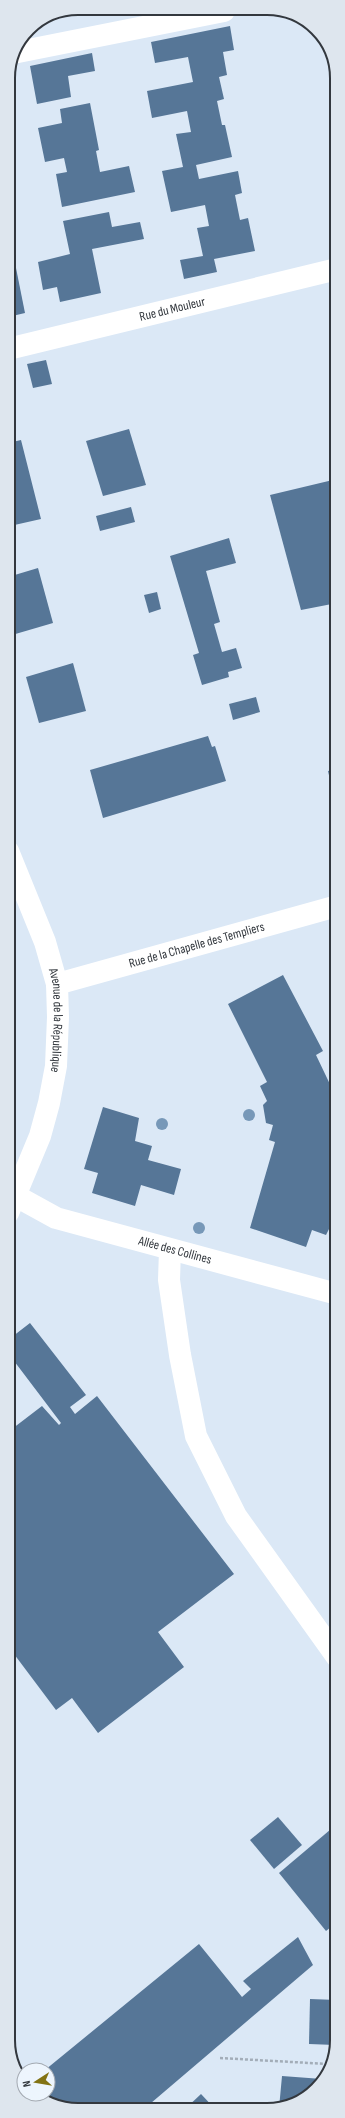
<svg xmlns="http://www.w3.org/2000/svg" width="345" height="2118" font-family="'Sofia Sans Condensed',sans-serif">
	<rect width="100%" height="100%" fill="#dbe8f6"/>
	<g fill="#567697">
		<path d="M230,26L234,50L223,52L227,75L219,77L224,99L217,101L222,125H225L232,157L196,165L199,179L238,171L242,193L235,195L240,220L248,218L255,251L214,259L217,272L184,279L180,260L203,256L197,228L209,226L205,205L171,212L162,171L183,167L176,134L191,132L187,111L152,118L147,91L193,82L188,57L155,63L151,42Z"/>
		<path d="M92,53L95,71L68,76L71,97L37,104L30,66Z"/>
		<path d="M90,103L99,150L96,151L100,172L129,166L135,192L62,207L56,174L67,172L64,158L45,162L38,128L62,123L60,109Z"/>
		<path d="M109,212L112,227L140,222L144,239L92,249L101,293L60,302L57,287L43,290L38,262L70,254L63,221Z"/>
		<path d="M16,268L25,313L8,317V270Z"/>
		<path d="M46,360L52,384L33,388L27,364Z"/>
		<path d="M129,429L146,485L103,496L86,441Z"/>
		<path d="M21,440L41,519L10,526L14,541L8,543V443Z"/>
		<path d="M337,479V603L301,610L270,495Z"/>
		<path d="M131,507L135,522L100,531L96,516Z"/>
		<path d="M229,538L236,563L206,571L220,622L214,624L222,652L236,648L242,668L228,672L229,677L202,685L193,655L199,653L170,556Z"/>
		<path d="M38,568L53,623L12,635L8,623V577Z"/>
		<path d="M157,592L161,609L149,613L144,595Z"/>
		<path d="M73,663L86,711L39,723L26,677Z"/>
		<path d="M256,697L260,712L233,720L229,704Z"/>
		<path d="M208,736L212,747L215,746L226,781L103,818L90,770Z"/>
		<path d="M337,769V797H334L328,771Z"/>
		<path d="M283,975L323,1051L316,1055L337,1099V1213L326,1235L312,1230L306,1247L250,1228L275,1142L269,1140L273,1125L266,1123L263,1105L267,1101L260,1086L267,1082L228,1004Z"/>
		<path d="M8,1086L12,1096L8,1097Z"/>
		<path d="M103,1107L139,1118L135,1141L152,1146L148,1160L181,1169L174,1195L141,1185L135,1206L92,1193L98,1173L84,1169Z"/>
		<path d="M30,1323L86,1395L70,1407L75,1414L97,1396L234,1574L158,1632L184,1667L98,1733L72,1698L56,1710L8,1646V1432L42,1406L59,1425L61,1423L8,1353V1340Z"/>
		<path d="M278,1817L302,1845L274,1869L250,1840Z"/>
		<path d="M337,1824V1922L326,1931L279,1873Z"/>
		<path d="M298,1937L313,1965L144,2109L60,2108L38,2094H48V2070H45L199,1944L242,1997L251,1989L243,1981Z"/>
		<path d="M310,1999L337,2000V2040L335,2045L309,2044Z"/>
		<path d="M282,2076L322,2079L319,2086L298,2103L279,2108Z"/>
		<path d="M201,2094L215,2109H185Z"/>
	</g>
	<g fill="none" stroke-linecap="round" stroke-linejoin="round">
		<path stroke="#a3adb8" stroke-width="2.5" stroke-dasharray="3 2" stroke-linecap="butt" d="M220,2058L328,2064"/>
		<g stroke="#fff" stroke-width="22">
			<path d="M18,52L224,11"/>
			<path id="s1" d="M8,349L337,269"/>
			<path id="s2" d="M8,851L45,942L57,984L58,1017L56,1066L49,1103L40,1136L8,1213"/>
			<path id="s3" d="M57,984L337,906"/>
			<path id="s4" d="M16,1196L56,1218L337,1294"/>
			<path d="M170,1250L169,1280L180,1355L196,1436L236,1516L337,1657"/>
		</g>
	</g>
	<g fill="#7798b8">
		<circle cx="249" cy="1115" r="6"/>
		<circle cx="162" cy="1124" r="6"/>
		<circle cx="199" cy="1228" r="6"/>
	</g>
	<g text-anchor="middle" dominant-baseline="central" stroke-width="4" stroke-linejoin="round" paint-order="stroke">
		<g font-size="13" fill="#33383e" stroke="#edf5fd">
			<text stroke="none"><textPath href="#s1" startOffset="169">Rue du Mouleur</textPath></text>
			<text stroke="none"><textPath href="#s3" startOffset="145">Rue de la Chapelle des Templiers</textPath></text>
			<text stroke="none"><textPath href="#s2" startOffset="178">Avenue de la République</textPath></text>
			<text stroke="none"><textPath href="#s4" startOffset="169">Allée des Collines</textPath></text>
		</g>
	</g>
	<path d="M0 0H345V2118H0ZM78 15H267A63 63 0 0 1 330 78V2040A63 63 0 0 1 267 2103H78A63 63 0 0 1 15 2040V78A63 63 0 0 1 78 15Z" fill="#dee6ee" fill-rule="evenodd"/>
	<path fill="none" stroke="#33383e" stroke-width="2" d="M78 15H267A63 63 0 0 1 330 78V2040A63 63 0 0 1 267 2103H78A63 63 0 0 1 15 2040V78A63 63 0 0 1 78 15Z"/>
	<g transform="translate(36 2082) rotate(258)"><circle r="19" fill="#edf5fd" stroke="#a3a9b1"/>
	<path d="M0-3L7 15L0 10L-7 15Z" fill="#827314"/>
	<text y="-6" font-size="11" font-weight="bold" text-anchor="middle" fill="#33383e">N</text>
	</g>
</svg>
